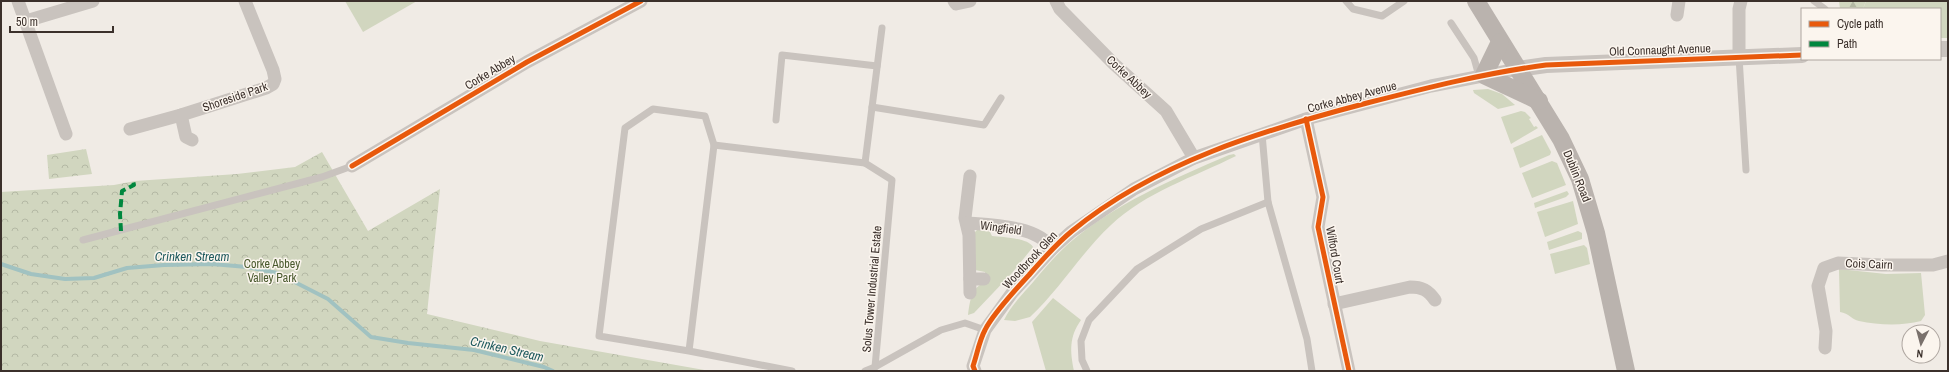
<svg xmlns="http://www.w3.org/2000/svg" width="1949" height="372" font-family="'Archivo Narrow',sans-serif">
	<defs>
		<pattern id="forest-firs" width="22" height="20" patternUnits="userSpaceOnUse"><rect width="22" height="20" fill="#d1d6bf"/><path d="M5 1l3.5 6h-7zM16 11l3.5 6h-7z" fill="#b4b8a4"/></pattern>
		<pattern id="park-crowns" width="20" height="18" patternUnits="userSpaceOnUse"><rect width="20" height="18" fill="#d1d6bf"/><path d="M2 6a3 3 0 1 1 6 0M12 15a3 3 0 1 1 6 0" fill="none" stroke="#b4b8a4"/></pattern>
	</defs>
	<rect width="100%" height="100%" fill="#f0ebe5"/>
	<g fill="#d1d6bf">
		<path d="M345,1H417L363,32Z"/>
		<path d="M1866,1H1948V38H1940V9H1863Z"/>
		<path d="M1488,89L1502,94L1515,105L1498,109L1474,93L1473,90Z"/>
		<path d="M1521,111L1525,112L1531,118L1529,119L1534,127L1536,126L1538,128L1511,144L1501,117Z"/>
		<path d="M1542,135L1551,152L1550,155L1520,168L1513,148Z"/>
		<path d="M1234,154L1236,156C1194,177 1146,192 1111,225C1081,253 1060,289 1030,317L1015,321L1004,320C1011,305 1023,294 1034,281C1044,269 1055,256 1067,245C1114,204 1173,179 1229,155Z"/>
		<path d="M1552,161L1557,163L1566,185L1532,198L1522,173Z"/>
		<path d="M1567,191L1569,194L1566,197L1535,208L1534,203Z"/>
		<path d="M1573,201L1578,224L1545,237L1537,212Z"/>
		<path d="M978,229L989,230L992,236C1002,237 1029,238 1033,247L1012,273L974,313L968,315C970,301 971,287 986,282L985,272L975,270L974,233Z"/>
		<path d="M1578,231L1582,233V239L1549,250L1547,242Z"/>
		<path d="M1584,245L1587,248L1590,264L1555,274L1550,254Z"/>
		<path d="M1839,269L1886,274L1921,273L1925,315L1921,321C1902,326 1878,325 1859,321C1852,320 1849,313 1840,312Z"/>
		<path d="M1053,298L1081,320C1069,337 1070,351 1074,371H1046L1032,322Z"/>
	</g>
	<path fill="url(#forest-firs)" d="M1839,1H1866L1863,9H1840Z"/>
	<g fill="url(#park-crowns)">
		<path d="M86,149L92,174L49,179L47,155Z"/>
		<path d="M322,152L368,231L440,189L427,314L540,341L710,371H1V192L114,185L135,181L237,174L295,167Z"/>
	</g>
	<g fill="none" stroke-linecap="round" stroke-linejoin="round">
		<path stroke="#a1c2c1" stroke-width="4" d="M1,264L31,274L65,279L94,278L127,268L164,265L212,264L247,267L277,273L328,299L371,337L408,343L474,350L544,367L553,371"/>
		<g stroke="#c9c3be" stroke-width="7">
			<path d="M1346,1L1353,9L1382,16L1404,1"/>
			<path d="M1814,1L1825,9"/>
			<path d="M1451,23L1474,58L1479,76"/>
			<path d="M882,28L865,163L892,180L875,367L941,330L965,323L985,330"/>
			<path d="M1739,57L1746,170"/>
			<path d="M872,107L984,125L1001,98"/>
			<path d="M776,120L782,55L877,66"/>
			<path d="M1262,134L1268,202L1307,339L1312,371"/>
			<path d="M714,145L865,163"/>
			<path d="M83,240L322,177L352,166"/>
			<path d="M689,351L714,145L705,116L653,109L625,128L599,336L689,351L792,371"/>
			<path d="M865,371L875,367"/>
			<path d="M1087,371L1082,360L1081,341L1089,320L1137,269L1201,229L1268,202"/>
		</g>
		<g stroke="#c9c3be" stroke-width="13">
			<path d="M18,1L66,134"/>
			<path d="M954,1L956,4L970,1"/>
			<path d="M1056,1L1060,9L1114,64L1166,111L1194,158"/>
			<path d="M1677,15L1679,1"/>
			<path d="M26,21L93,1"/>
			<path d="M1739,57V9L1741,1"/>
			<path d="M181,115L186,137L192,140"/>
			<path d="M1306,119L1323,197L1318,227L1349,371"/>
			<path d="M130,129L181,115L266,88L273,84L275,79L273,70L245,1"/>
			<path d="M352,166L527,62L641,1"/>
			<path d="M970,176L965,218L969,235L970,293"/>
			<path d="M967,223C992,225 1039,226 1052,249"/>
			<path d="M970,279H984"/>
			<path d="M1334,304L1410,287C1422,287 1428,290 1435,300"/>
			<path d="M1825,348L1826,331L1818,286L1824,268L1838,263L1882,265H1933L1948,261"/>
			<path d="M975,371L973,366L985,330L1012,293L1052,249L1071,232L1134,189L1194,158L1306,119L1431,86L1518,69"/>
		</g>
		<g stroke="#c9c3be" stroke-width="16">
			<path d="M1940,49H1948"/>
			<path d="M1518,69L1546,65L1802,55"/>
		</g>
		<g stroke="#bab3ae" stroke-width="18">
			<path d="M1476,1L1561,139L1580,179L1596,233L1626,371"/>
			<path d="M1500,42L1484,75L1539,101"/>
		</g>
		<path stroke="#00873e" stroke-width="4" stroke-dasharray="8 4" stroke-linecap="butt" d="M121,231L120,214L122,191L134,185L133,181"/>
		<g stroke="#fbf5ee" stroke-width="8">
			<g id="cycleway">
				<path d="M1306,119L1323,197L1318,227L1349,371"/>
				<path d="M352,166L527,62L641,1"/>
				<path d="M975,371L973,366C977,355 979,341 985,330C993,314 1016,289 1029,275C1043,259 1056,244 1072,231C1156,162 1264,130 1367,103C1426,88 1485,73 1546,65L1802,55"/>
			</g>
		</g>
		<use href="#cycleway" stroke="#e8590c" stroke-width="5"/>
	</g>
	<g text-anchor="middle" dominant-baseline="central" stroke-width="3" stroke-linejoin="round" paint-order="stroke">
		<g font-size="12" fill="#3b302b" stroke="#fbf5ee">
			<text transform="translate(1660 50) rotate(-2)">Old Connaught Avenue</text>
			<text transform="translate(490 72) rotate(-31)">Corke Abbey</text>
			<text transform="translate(1129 77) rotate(43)">Corke Abbey</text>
			<text transform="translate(235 97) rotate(-19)">Shoreside Park</text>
			<text transform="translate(1352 97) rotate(-15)">Corke Abbey Avenue</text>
			<text transform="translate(1577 176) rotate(68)">Dublin Road</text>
			<text transform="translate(1001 228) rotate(8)">Wingfield</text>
			<text transform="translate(1335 255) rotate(80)">Wilford Court</text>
			<text transform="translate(1030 260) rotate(-47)">Woodbrook Glen</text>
			<text transform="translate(1869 264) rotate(2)">Cois Cairn</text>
			<text transform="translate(872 289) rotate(-85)">Solus Tower Industrial Estate</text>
		</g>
		<g font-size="12" fill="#4a5a2e" stroke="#fbf5ee">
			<text x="272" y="264">Corke Abbey<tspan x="272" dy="14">Valley Park</tspan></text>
		</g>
		<g font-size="13" font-style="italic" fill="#1f5a5e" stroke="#fbf5ee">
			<text x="192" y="256">Crinken Stream</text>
			<text transform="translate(507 349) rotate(13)">Crinken Stream</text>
		</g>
	</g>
	<rect width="1949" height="372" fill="none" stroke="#3b302b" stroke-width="4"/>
	<rect x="1801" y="8" width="140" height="52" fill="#fbf5ee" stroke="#aea6a0"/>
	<rect x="1809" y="21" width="20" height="6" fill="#e8590c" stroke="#aea6a0"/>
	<text x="1837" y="28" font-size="12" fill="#3b302b">Cycle path</text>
	<rect x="1809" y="41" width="20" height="6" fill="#00873e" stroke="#aea6a0"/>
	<text x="1837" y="48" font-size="12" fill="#3b302b">Path</text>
	<g transform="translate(1921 344) rotate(186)"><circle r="19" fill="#fbf5ee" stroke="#aea6a0"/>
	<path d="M0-3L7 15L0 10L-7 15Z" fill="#7a716c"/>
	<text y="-6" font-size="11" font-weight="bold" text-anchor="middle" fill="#3b302b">N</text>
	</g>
	<path d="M10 26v6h103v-6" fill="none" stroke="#3b302b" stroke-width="2"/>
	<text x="16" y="26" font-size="12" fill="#3b302b" stroke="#fbf5ee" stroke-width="3" paint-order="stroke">50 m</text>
</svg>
